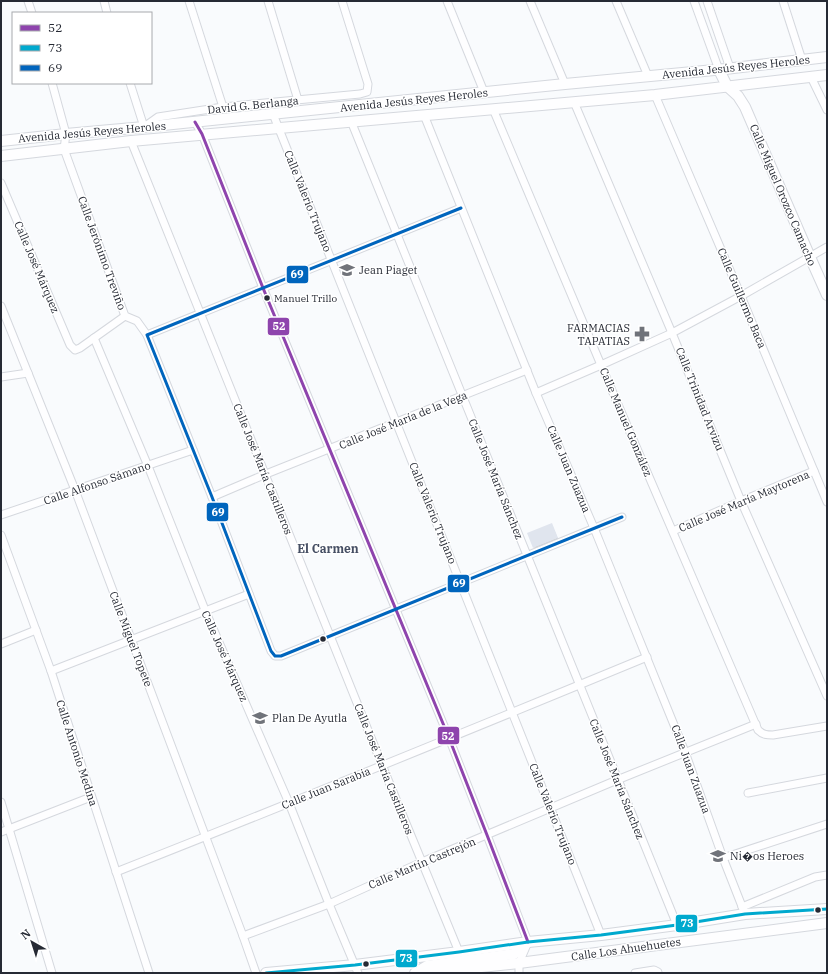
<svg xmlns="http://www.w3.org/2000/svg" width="828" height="974" font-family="'IBM Plex Serif',serif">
	<rect width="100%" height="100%" fill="#f9fbfd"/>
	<path fill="#0003" d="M552,525L558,539L535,548L534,547Z"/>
	<path fill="#e0e5ee" d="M552,523L558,538L533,548L527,533Z"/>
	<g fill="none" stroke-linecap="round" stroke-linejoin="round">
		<g stroke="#d5d8de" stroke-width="9">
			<g id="street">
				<path d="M28,1L32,13"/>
				<path d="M104,1L107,13"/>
				<path d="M189,1L223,107"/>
				<path d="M268,1L298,100"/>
				<path d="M447,1L484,92"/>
				<path d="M530,1L565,84"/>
				<path d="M616,1L648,76"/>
				<path d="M694,1L719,70"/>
				<path d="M707,1L730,68"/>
				<path d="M783,1L802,60"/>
				<path d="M811,77L827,110"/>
				<path d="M52,83L66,134L64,149L125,316L137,321L147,335L212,497L271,651L275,656H281L622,517"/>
				<path d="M130,83L144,127L158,117L223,107L360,94L367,92L368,84L342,1"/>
				<path d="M655,95L741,296L827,502"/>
				<path d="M574,102L672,333L741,501L827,696"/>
				<path d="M493,109L601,365L758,730C763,735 767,735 773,735L827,726"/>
				<path d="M273,114L601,935"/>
				<path d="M424,115L536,393L594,528L685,752L723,858L745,914"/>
				<path d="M351,121L677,925"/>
				<path d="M195,122L202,134L263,288L449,738L487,835L528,942L519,963V973"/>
				<path d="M131,141L382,765L459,952"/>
				<path d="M1,183L70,345L75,350L80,348L125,316"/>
				<path d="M1,306L75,490L243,936L256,973"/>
				<path d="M147,335L461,208"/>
				<path d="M94,338L148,466L205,610L289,803L329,904L358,973"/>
				<path d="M1,377L28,373"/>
				<path d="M536,393L601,365L672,333L741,296L827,247"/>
				<path d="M212,497L266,474L527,370"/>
				<path d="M1,515L193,450"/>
				<path d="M673,531L741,501L814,471"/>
				<path d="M1,535L51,671L149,973"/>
				<path d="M1,644L36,630"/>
				<path d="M51,671L249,594"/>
				<path d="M748,793L827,778"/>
				<path d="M1,802L52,973"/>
				<path d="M1,832L91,797"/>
				<path d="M723,858L827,824"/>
				<path d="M116,872C294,802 470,730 647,657"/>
				<path d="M742,907L815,877L827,875"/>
				<path d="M243,936L329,904L422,862L617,780L756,724"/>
				<path d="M635,973L654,970L658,972V973"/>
			</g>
		</g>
		<g stroke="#d5d8de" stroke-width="12">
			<g id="secondary">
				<path d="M719,70L727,86L738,96L745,107L810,257L827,295"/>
				<path d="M1,141L66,134L144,127L565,84L725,69L827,57"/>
				<path d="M1,156L131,141L655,95L827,75"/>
				<path d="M266,973L355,965L459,952L528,942L601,935L677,925L745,914L827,909"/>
				<path d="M415,973L427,966L514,954L528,942"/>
				<path d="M425,973L519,963L827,923"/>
			</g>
		</g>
		<use href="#street" stroke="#fefeff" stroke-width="7"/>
		<use href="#secondary" stroke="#fefeff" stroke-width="10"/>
		<g stroke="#fff" stroke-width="6">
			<path id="bus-1" d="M195,122L202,134L263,288L449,738L487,835L528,942"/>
		</g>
		<g stroke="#fff" stroke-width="6">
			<path id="bus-2" d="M266,973L355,965L459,952L528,942L601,935L677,925L745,914L827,909"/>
		</g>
		<g stroke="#fff" stroke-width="6">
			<path id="bus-3" d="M461,208L147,335L212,497L271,651L275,656H281L622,517"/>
		</g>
		<use href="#bus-1" stroke="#8e44ad" stroke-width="3"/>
		<use href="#bus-2" stroke="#00a9ce" stroke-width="3"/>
		<use href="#bus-3" stroke="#0065bd" stroke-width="3"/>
	</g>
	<defs>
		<g id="school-bare" transform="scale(1.2)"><path d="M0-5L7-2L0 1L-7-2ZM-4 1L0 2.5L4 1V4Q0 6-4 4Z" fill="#70737a" stroke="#fff" stroke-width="2.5" paint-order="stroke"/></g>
		<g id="pharmacy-bare" transform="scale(1.2)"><path d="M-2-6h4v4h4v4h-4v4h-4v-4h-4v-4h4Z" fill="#70737a" stroke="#fff" stroke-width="2.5" paint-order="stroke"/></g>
	</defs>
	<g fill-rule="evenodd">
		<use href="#school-bare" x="347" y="270"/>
		<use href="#pharmacy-bare" x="642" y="334"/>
		<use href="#school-bare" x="260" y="718"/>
		<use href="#school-bare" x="718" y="856"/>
	</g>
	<g fill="#262a34" stroke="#fff" stroke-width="1.5">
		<circle cx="267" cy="298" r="3.5"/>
		<circle cx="323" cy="639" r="3.5"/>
		<circle cx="818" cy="910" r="3.5"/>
		<circle cx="366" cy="964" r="3.5"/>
	</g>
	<g text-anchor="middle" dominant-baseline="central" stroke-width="3" stroke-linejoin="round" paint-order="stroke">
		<g font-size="10" fill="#262a34" stroke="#fff" text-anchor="start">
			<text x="274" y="298">Manuel Trillo</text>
		</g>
		<g font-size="11" fill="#262a34" stroke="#fff">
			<text transform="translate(736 67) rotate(-6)">Avenida Jesús Reyes Heroles</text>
			<text transform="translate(414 100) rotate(-6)">Avenida Jesús Reyes Heroles</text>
			<text transform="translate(253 105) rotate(-6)">David G. Berlanga</text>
			<text transform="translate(92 132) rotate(-5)">Avenida Jesús Reyes Heroles</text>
			<text transform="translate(783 195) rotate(67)">Calle Miguel Orozco Camacho</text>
			<text transform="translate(308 201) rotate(68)">Calle Valerio Trujano</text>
			<text transform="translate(102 253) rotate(70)">Calle Jerónimo Treviño</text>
			<text transform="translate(37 267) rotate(67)">Calle José Márquez</text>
			<text transform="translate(742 298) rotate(67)">Calle Guillermo Baca</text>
			<text transform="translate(700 399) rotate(68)">Calle Trinidad Arvizu</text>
			<text transform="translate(403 420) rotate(-22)">Calle José María de la Vega</text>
			<text transform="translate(626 422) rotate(67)">Calle Manuel González</text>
			<text transform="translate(263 469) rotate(68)">Calle José María Castilleros</text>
			<text transform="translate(569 469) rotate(67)">Calle Juan Zuazua</text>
			<text transform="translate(496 479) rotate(68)">Calle José María Sánchez</text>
			<text transform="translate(97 483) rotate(-19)">Calle Alfonso Sámano</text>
			<text transform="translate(744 501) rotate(-23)">Calle José María Maytorena</text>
			<text transform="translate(433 513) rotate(68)">Calle Valerio Trujano</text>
			<text transform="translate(131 639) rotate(69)">Calle Miguel Topete</text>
			<text transform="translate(225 656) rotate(66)">Calle José Márquez</text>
			<text transform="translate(77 753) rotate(72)">Calle Antonio Medina</text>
			<text transform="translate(384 769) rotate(68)">Calle José María Castilleros</text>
			<text transform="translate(691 769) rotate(70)">Calle Juan Zuazua</text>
			<text transform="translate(617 779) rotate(68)">Calle José María Sánchez</text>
			<text transform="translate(326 788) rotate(-22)">Calle Juan Sarabia</text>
			<text transform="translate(553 814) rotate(68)">Calle Valerio Trujano</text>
			<text transform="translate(422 863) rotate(-23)">Calle Martín Castrejón</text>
			<text transform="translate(626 949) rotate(-8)">Calle Los Ahuehuetes</text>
		</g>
		<g font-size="11" fill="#262a34" stroke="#fff" text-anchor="start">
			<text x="359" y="270">Jean Piaget</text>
			<text x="630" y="328" text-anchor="end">FARMACIAS<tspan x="630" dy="13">TAPATIAS</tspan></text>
			<text x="272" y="718">Plan De Ayutla</text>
			<text x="730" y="856">Ni�os Heroes</text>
		</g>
		<g font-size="12" font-weight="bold" fill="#454e63" stroke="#fff">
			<text x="328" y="548">El Carmen</text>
		</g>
	</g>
	<g stroke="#fff" stroke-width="1.5">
		<rect x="286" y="265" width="23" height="19" rx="4" fill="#0065bd"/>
		<rect x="267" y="317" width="23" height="19" rx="4" fill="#8e44ad"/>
		<rect x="206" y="502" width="23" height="20" rx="4" fill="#0065bd"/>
		<rect x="447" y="574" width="23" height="19" rx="4" fill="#0065bd"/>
		<rect x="437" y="726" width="23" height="19" rx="4" fill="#8e44ad"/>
		<rect x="675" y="914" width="23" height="19" rx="4" fill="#00a9ce"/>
		<rect x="395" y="949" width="23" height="19" rx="4" fill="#00a9ce"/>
	</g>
	<g font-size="11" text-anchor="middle" font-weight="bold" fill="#fff">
		<text x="297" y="278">69</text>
		<text x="279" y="330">52</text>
		<text x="218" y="516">69</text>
		<text x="459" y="587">69</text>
		<text x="448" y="740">52</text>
		<text x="687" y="927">73</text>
		<text x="406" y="962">73</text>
	</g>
	<rect width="828" height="974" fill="none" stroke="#262a34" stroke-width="4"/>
	<rect x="12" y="12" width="140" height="72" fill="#ffffff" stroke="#a8aaae"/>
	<rect x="20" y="25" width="20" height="6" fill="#8e44ad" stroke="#a8aaae"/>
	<text x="48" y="32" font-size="12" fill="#262a34">52</text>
	<rect x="20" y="45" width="20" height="6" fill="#00a9ce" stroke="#a8aaae"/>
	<text x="48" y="52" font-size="12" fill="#262a34">73</text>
	<rect x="20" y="65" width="20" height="6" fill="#0065bd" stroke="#a8aaae"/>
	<text x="48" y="72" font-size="12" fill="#262a34">69</text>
	<g transform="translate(32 942) rotate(321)" stroke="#ffffff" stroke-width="3" paint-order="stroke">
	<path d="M0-3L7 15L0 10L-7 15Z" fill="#262a34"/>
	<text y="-6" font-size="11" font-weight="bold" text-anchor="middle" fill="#262a34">N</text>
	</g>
</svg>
